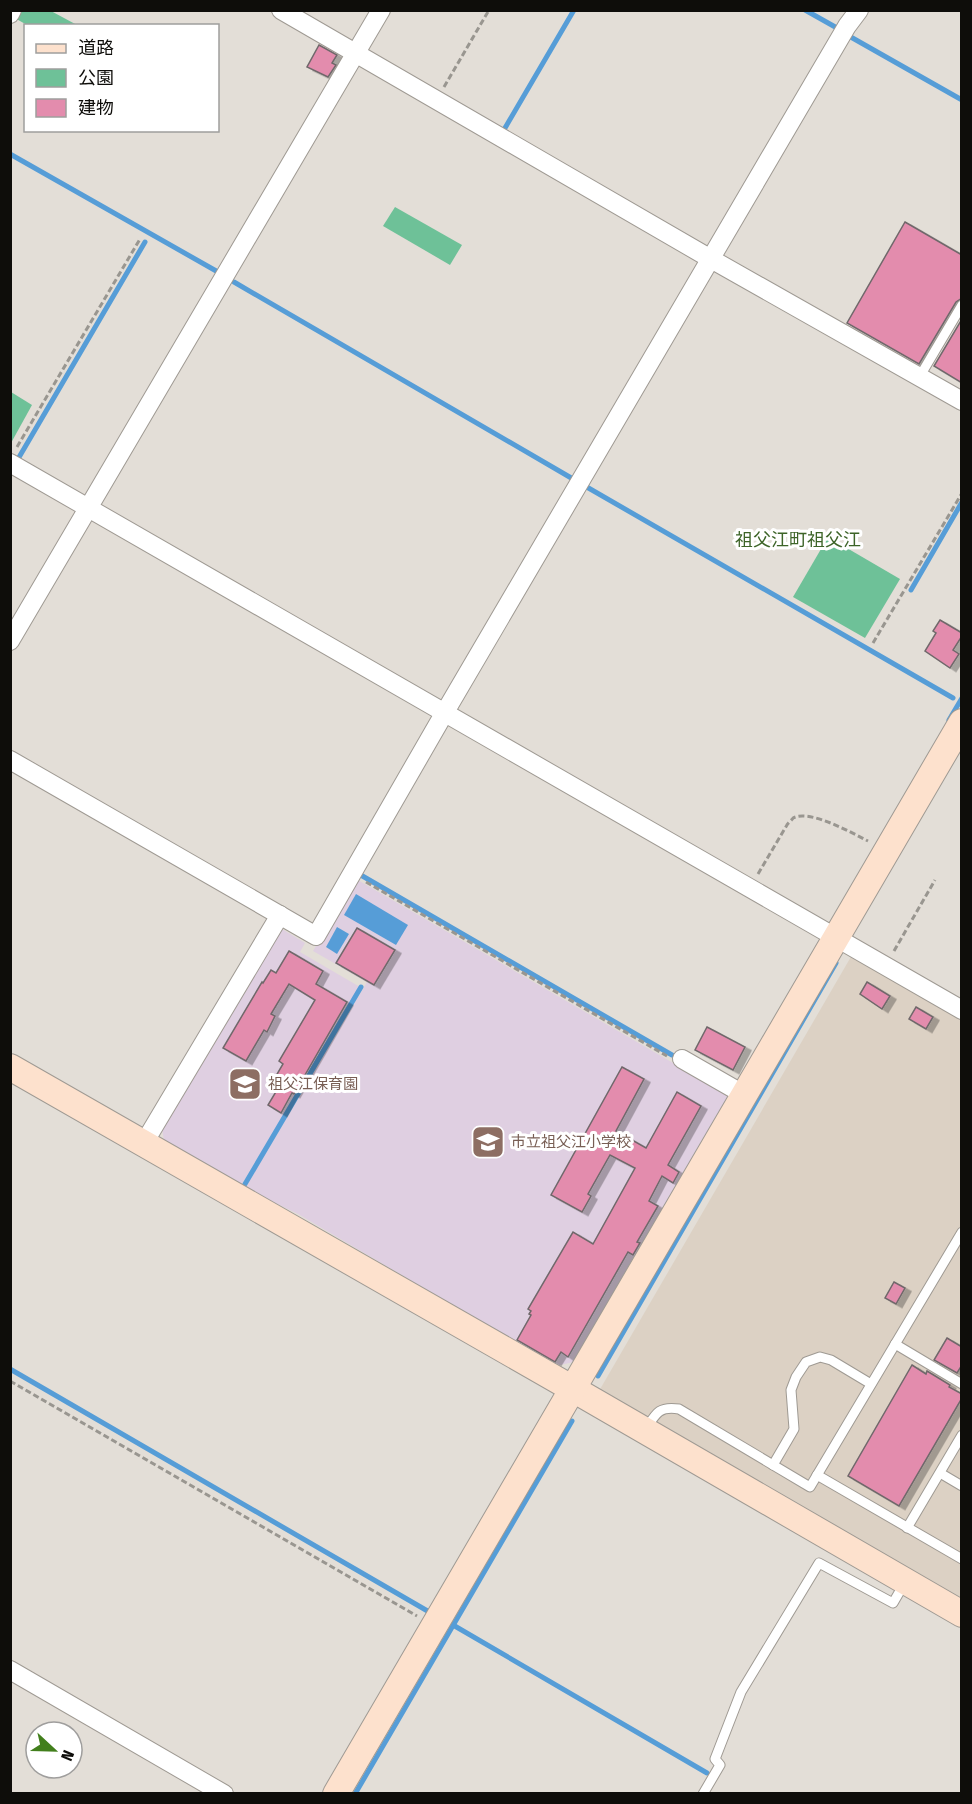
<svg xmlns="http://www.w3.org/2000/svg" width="972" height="1804" font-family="'Fira Sans Condensed','Noto Sans JP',sans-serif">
	<defs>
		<filter id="shadow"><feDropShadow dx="6" dy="3.5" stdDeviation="0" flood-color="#0004"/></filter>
	</defs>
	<rect width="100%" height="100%" fill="#e3ded7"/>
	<path fill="#dcd1c4" d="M852,955L961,1018V1601L599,1391Z"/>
	<g fill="#dfcfe1">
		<path d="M356,879L730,1096L578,1361L556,1366L298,1214L245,1188L367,982L313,951Z"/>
		<path d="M282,929L305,943L300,952L360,987L241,1186L164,1141L162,1128L277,930Z"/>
	</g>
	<g fill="#6ec198">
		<path d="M17,11H51L77,25H27L13,17Z"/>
		<path d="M395,207L462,245L450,265L383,226Z"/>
		<path d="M11,392L32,405L11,443Z"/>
		<path d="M828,537L900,579L865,638L793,597Z"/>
	</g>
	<g fill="#569dd7">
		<path d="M356,894L408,925L396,945L344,915Z"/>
		<path d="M337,927L349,934L337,954L326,947Z"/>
	</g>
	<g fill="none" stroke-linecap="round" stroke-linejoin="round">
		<g stroke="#569dd7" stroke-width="5">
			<path d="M805,10L837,28"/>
			<path d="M849,36L962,100"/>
			<path d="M505,128L574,10"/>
			<path d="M10,154L218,272"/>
			<path d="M234,282L573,479"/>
			<path d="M18,459L145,242"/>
			<path d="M585,486L953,698"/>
			<path d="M911,590L962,502"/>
			<path d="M949,720L962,698"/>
			<path d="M359,874L672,1055"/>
			<path d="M245,1184L361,987"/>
			<path d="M10,1369L431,1613"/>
			<path d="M598,1376L836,963"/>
			<path d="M453,1625L707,1773"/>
			<path d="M355,1794L572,1421"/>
		</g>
	</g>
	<g fill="#e38cad" stroke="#70686b" stroke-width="1.5" filter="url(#shadow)">
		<path d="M319,45L337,55L332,63L336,65L328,77L307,67Z"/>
		<path d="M905,222L962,255V298L956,302L919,364L847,323Z"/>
		<path d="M962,319V383L934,366Z"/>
		<path d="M940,620L962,633V636L953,650L959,654L950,668L925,651L936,633L933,631Z"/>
		<path d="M357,928L395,950L374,985L336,963Z"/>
		<path d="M289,951L323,971L316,984L347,1002L294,1094L292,1093L281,1113L268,1105L280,1085L273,1081L283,1064L279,1061L315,1000L289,984L271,1014L275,1016L267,1032L264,1030L246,1061L223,1048L262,982L263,983L271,970L276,973Z"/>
		<path d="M867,982L890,996L882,1009L860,994Z"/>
		<path d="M916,1007L933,1017L926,1029L909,1019Z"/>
		<path d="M707,1027L745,1047L733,1070L695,1050Z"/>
		<path d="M622,1067L644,1079L616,1131L646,1148L677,1092L701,1106L668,1165L679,1172L673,1183L662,1176L649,1201L658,1206L637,1242L640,1243L633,1255L628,1252L568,1357L561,1352L555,1362L517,1340L531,1315L529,1314L531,1311L528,1309L573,1232L593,1244L635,1168L610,1155L588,1194L591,1196L582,1212L551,1195Z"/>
		<path d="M894,1282L905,1288L896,1304L885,1298Z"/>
		<path d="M947,1338L962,1347V1365L957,1373L934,1360Z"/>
		<path d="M912,1365L926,1374L927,1371L950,1385L949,1387L962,1394V1398L899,1506L848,1476Z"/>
	</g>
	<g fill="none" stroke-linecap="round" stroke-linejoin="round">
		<g stroke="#9f9a93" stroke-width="11">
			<g id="lane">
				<path d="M920,376L962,305"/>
				<path d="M895,1344L962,1384"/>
				<path d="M646,1429C656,1413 659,1406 679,1409L810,1487L962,1232"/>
				<path d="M773,1465L794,1429L791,1390L796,1377L806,1362L820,1357L831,1360L871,1384"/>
				<path d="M940,1473L962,1486"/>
				<path d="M817,1475L962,1559"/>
				<path d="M907,1528L962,1435"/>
				<path d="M703,1794L720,1765L715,1759L741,1692L819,1563L893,1603L904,1584"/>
			</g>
		</g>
		<g stroke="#9f9a93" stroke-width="20">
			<g id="street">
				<path d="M281,10L711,259L962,401"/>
				<path d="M10,14L12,10"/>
				<path d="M10,463L962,1010"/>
				<path d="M10,641L381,10"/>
				<path d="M10,760L316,936L445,712L847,26L859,10"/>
				<path d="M682,1059L743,1094"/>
				<path d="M144,1143L280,915"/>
				<path d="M10,1670L224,1794"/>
			</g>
		</g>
		<g stroke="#9f9a93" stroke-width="28">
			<g id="secondary">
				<path d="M10,1067L573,1389L962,1614"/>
				<path d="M336,1794L962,722"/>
			</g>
		</g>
		<g stroke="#999690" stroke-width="3" stroke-dasharray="6 3" stroke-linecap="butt">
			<path d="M444,87L489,10"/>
			<path d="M17,447L140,239"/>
			<path d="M873,643L962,493"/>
			<path d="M758,874L787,825C787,824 793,819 793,818C810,809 852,833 868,841"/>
			<path d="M366,882L667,1056"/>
			<path d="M894,951L935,880"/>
			<path d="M10,1381L417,1616"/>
		</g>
		<use href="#lane" stroke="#fff" stroke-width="9"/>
		<use href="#street" stroke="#fff" stroke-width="18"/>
		<use href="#secondary" stroke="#fde1cd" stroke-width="26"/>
	</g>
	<defs>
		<g id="school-square" transform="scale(1.725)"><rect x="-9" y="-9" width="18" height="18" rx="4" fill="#8d6e63" stroke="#fff"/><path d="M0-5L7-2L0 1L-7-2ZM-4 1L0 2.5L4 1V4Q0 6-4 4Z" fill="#fff"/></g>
	</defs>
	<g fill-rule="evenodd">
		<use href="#school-square" x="245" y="1084"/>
		<use href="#school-square" x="488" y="1142"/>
	</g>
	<g text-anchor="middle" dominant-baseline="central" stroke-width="6" stroke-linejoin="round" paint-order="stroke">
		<g font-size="15" fill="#785e54" stroke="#fff" text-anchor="start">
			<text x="268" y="1084">祖父江保育園</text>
			<text x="511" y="1142">市立祖父江小学校</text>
		</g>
		<g font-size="18" fill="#3d6428" stroke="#fff">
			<text x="798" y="540">祖父江町祖父江</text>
		</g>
	</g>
	<rect width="972" height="1804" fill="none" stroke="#0e0d0a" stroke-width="24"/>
	<rect x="24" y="24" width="195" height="108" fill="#ffffff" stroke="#9f9e9d" stroke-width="1.5"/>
	<rect x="36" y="44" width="30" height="9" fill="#fde1cd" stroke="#9f9e9d" stroke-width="1.5"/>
	<text x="78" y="54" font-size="18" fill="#0e0d0a">道路</text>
	<rect x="36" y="69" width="30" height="18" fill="#6ec198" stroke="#9f9e9d" stroke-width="1.5"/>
	<text x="78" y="84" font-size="18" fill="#0e0d0a">公園</text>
	<rect x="36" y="99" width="30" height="18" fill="#e38cad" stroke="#9f9e9d" stroke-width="1.5"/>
	<text x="78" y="114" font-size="18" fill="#0e0d0a">建物</text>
	<g transform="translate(54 1750) rotate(112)"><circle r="28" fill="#ffffff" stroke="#9f9e9d" stroke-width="1.5"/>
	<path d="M0-4.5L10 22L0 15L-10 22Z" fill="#427f1c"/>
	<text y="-9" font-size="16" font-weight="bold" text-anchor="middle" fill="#0e0d0a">N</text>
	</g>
</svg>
